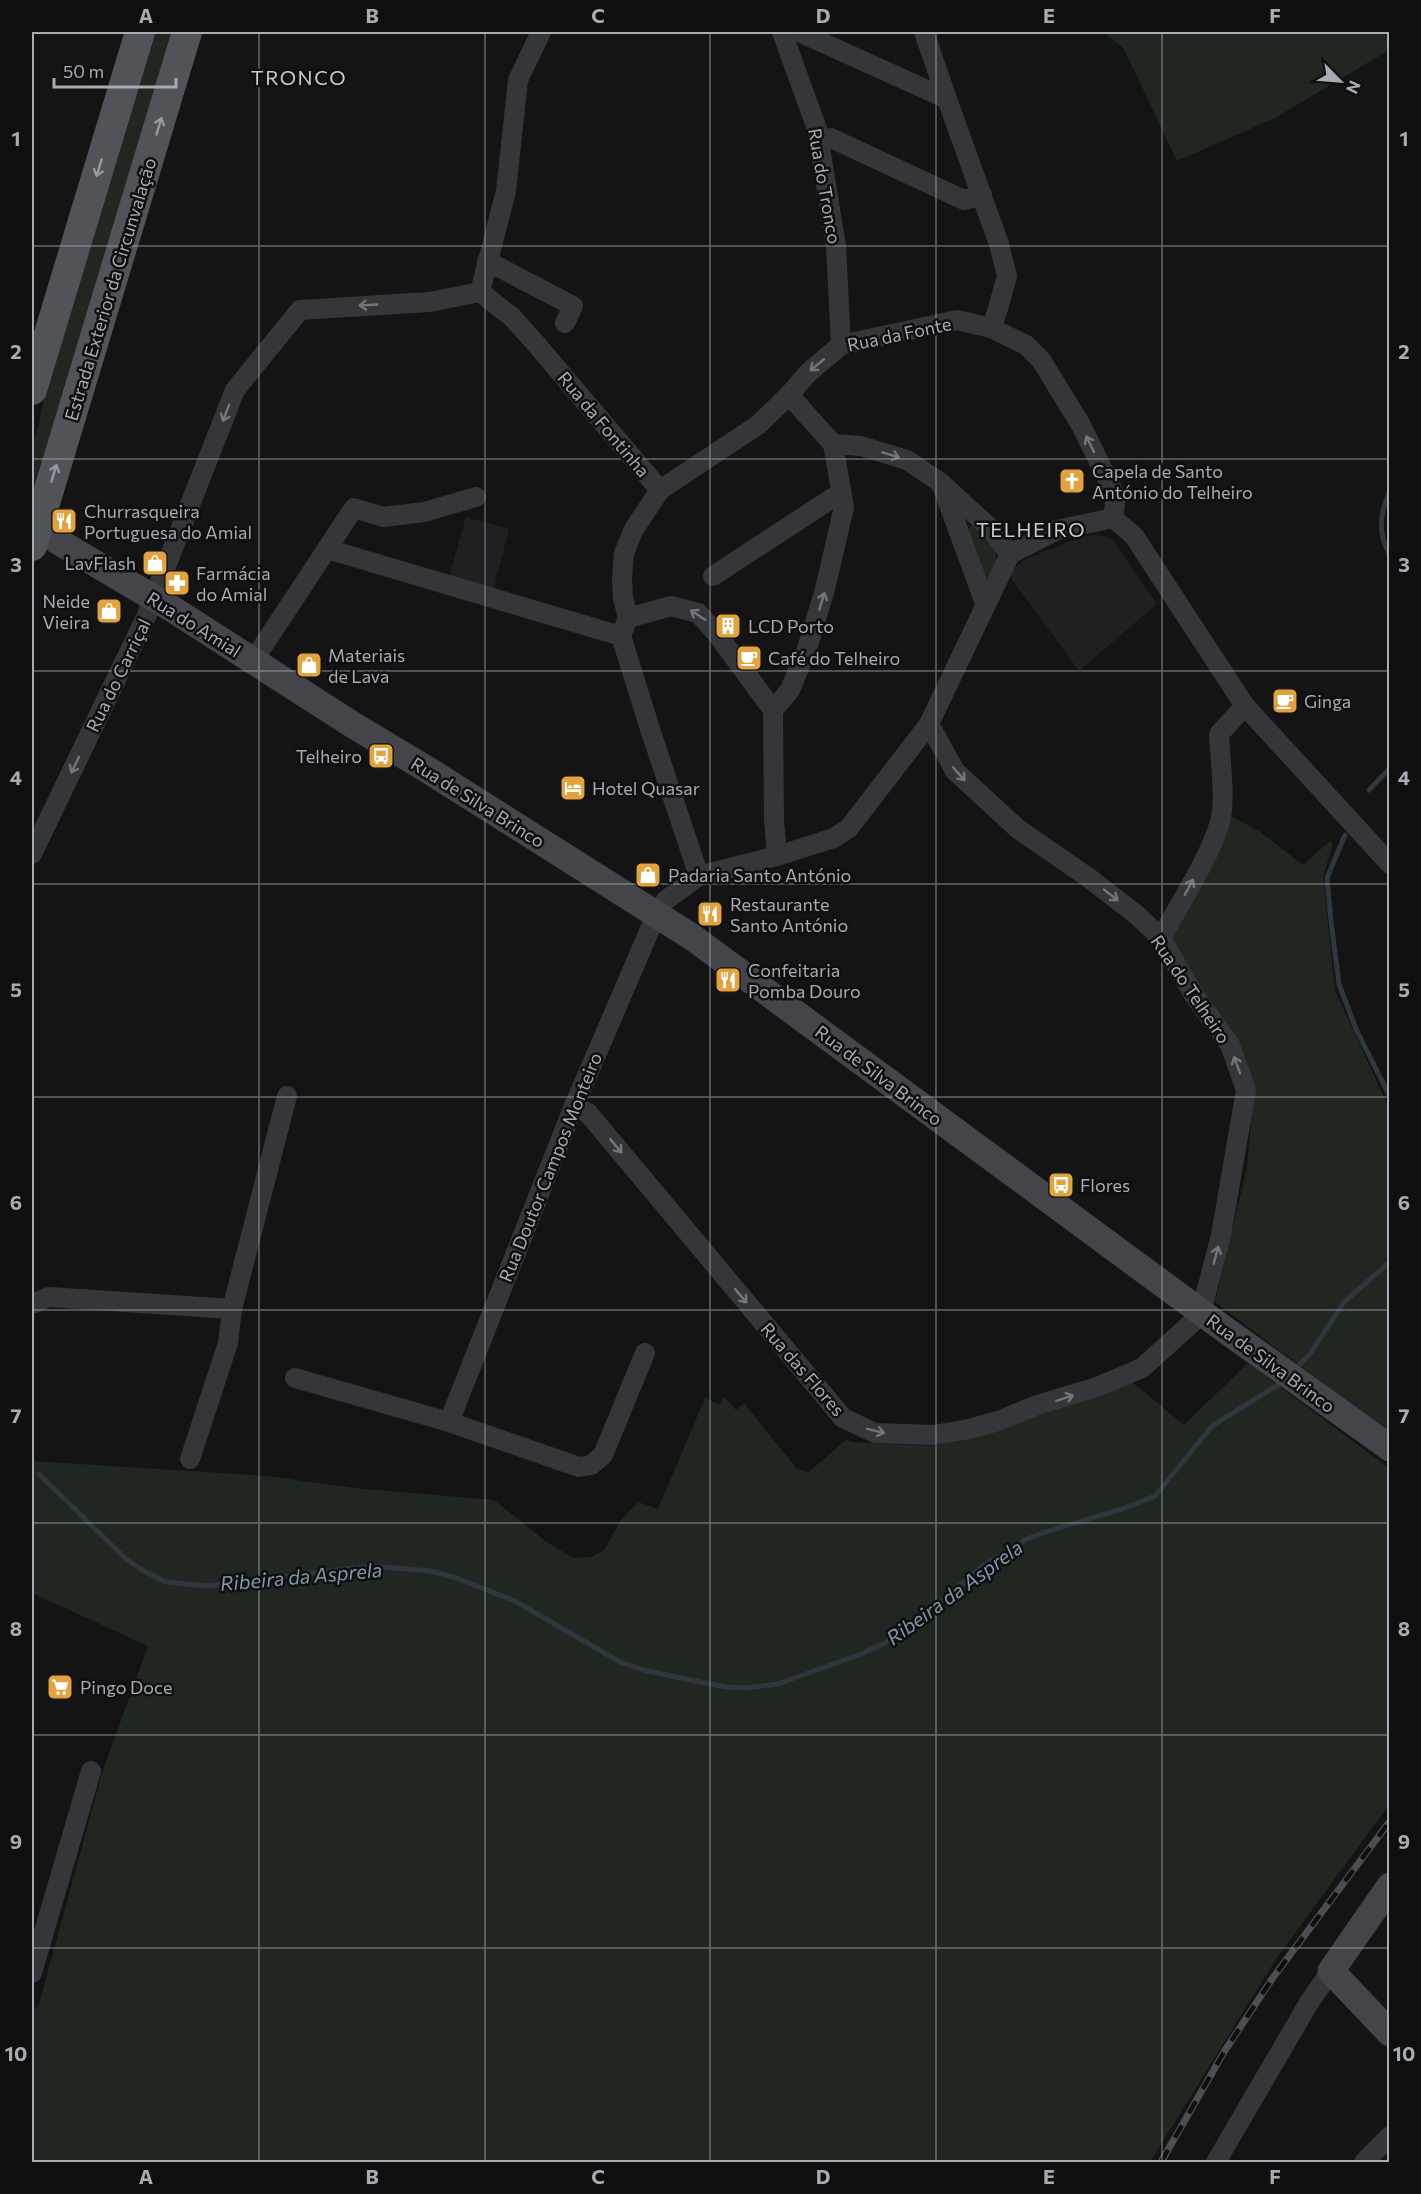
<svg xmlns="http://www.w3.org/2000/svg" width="1421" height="2194" font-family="Commissioner,sans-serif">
	<rect width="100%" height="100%" fill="#141415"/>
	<g fill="#202022">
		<path d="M466,517L509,529L493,591L449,577Z"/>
		<path d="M1092,535L1103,536L1113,540L1157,604L1079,671L1010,577L1015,567L1026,559L1083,536Z"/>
	</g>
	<g fill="#202721">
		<path d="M151,32H179L32,499V447L40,420L46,384Z"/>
		<path d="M1104,32H1389V50L1275,118L1177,161L1124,49Z"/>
		<path d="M971,525H974L996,548V569L987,579H984L968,531Z"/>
		<path d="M1226,814L1259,831L1303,865L1330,841L1333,844L1323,876L1335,991L1389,1108L1390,1255L1386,1258L1390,1263L1389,1433L1215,1302L1247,1168L1254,1087L1168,938Z"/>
		<path d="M1248,1363L1389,1468V1805L1276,1959L1150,2162H32V2006L38,2008L103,1770L148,1646L32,1593V1461L267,1476L354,1488L494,1500L548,1543L573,1558L592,1557L604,1550L621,1520L638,1502L658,1509L705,1398L719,1405L724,1397L736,1410L744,1403L797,1469L809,1472L847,1439L851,1442L936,1446L1126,1377L1184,1425Z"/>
	</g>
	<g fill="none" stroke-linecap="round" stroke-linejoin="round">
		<g stroke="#2e373d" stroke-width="5">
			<path d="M1390,491C1380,513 1377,533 1390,555"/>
			<path d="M1369,790L1390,768"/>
			<path d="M1345,835L1327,878L1331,921L1339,984L1356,1029L1390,1097"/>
			<path d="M1299,1365L1310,1354L1344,1302L1390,1262"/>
			<path d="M39,1474L126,1559L144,1571L166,1582L206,1586L370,1566L431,1571L456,1578L515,1601L620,1662L643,1670L700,1682L726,1687L747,1688L778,1684L861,1654L885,1643L932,1609L984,1565L1025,1540L1042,1533L1122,1509L1155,1496L1213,1425L1278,1385"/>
		</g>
		<g stroke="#35363a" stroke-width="20">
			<path d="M782,32L817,129L836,246L841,345"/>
			<path d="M799,32L947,99"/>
			<path d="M924,32L947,99L999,244L1007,276L997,312L991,328"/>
			<path d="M831,138L964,200L982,195"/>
			<path d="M487,261L573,306L565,323"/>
			<path d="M480,292L506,191L518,80L541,32"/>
			<path d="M789,395L833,444L861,446L907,460L941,483L985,603"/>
			<path d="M660,490L634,529L624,553L622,579L623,598L628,618L621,636L651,732L699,876"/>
			<path d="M1113,518L1134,536L1245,706L1390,864"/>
			<path d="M327,549L621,636"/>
			<path d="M1010,554L1057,530L1113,518"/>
			<path d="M713,576L840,493"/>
			<path d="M628,618L671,606L698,613L717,634L773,710"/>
			<path d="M253,661L354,508L383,517L424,512L476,497"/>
			<path d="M32,854L146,617L235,390L300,310L429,302L480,292L512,317L537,345L660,490L758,425L789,395L808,373L841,345L957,320L991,328L1026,345L1041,360L1081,425L1116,497L1113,518"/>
			<path d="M777,856L774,820L773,710L790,690L807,649L825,589L844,507L833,444"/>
			<path d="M1161,938C1179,905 1210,857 1220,822C1226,800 1220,759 1219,734L1245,706"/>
			<path d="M574,1106L588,1113L843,1418L875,1433L934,1435L969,1429L998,1421L1037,1405L1097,1387L1142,1368L1194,1321L1204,1301L1221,1235L1246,1090L1230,1045L1194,995L1161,938L1138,916L1089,878L1018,829L955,771L929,724"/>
			<path d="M32,1304L49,1297L232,1309L228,1343L190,1459"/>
			<path d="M232,1309L287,1096"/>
			<path d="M295,1378L449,1422L579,1467L591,1465L603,1455L645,1353"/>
			<path d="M449,1422L574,1106L657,913L666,900L699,876L777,856L834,838L849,828L929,724L1010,554L989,527L941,483"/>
			<path d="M32,1973L91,1771"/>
			<path d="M1216,2162L1310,2001L1331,1971"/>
			<path d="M1364,2162L1390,2136"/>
		</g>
		<g stroke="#43454a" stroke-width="27">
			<path d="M32,526L174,610L353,725L428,770L692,937L1213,1321L1390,1448"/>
			<path d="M1390,1886L1331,1971L1390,2033"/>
		</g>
		<g stroke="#515358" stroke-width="30">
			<path d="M32,390L140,32"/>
			<path d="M32,546L187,32"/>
		</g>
		<g stroke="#4c4e53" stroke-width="7">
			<path id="rail" d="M1161,2162L1224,2052L1272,1979L1390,1821"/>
		</g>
		<use href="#rail" stroke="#0f0f10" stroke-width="4.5" stroke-dasharray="14" stroke-linecap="butt"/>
	</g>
	<defs><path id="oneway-shaft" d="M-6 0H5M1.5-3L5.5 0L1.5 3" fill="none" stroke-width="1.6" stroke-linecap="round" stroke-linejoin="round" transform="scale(1.5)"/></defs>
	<g stroke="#9599a2">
		<use href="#oneway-shaft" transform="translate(159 126) rotate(-73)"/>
		<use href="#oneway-shaft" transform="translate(99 168) rotate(107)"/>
		<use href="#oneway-shaft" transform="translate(54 473) rotate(-73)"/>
	</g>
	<g stroke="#73767d">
		<use href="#oneway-shaft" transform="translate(368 305) rotate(177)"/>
		<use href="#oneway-shaft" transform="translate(817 365) rotate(140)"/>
		<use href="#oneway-shaft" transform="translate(226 413) rotate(111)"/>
		<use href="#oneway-shaft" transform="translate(1090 444) rotate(-116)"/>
		<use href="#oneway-shaft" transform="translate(891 455) rotate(17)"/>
		<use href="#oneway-shaft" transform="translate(822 601) rotate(-73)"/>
		<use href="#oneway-shaft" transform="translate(698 615) rotate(-147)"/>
		<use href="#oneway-shaft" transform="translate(75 765) rotate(116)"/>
		<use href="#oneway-shaft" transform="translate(959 774) rotate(48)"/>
		<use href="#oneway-shaft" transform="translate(1189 887) rotate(-62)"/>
		<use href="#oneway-shaft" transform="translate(1111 895) rotate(38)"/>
		<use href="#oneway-shaft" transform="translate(1237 1065) rotate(-110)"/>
		<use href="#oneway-shaft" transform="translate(616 1146) rotate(50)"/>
		<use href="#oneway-shaft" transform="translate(1216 1255) rotate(-75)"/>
		<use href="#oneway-shaft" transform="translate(741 1296) rotate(50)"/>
		<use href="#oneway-shaft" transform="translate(1065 1398) rotate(-18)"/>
		<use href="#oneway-shaft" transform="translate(876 1431) rotate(14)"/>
	</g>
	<path fill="none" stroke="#a6abb4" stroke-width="1.5" stroke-opacity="0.55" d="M259,32V2162M485,32V2162M710,32V2162M936,32V2162M1162,32V2162M32,246H1390M32,459H1390M32,671H1390M32,884H1390M32,1097H1390M32,1310H1390M32,1523H1390M32,1735H1390M32,1948H1390"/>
	<defs>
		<g id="church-square" transform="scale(1.35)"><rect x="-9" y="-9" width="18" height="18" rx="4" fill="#e2a33f" stroke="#0f0f10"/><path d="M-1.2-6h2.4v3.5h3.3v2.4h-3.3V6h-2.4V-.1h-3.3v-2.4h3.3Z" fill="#fff"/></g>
		<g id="restaurant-square" transform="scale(1.35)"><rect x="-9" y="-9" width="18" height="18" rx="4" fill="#e2a33f" stroke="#0f0f10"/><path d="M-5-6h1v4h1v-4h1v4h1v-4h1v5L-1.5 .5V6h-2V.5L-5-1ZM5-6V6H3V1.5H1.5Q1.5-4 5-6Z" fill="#fff"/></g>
		<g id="shop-square" transform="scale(1.35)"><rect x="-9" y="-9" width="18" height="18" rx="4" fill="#e2a33f" stroke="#0f0f10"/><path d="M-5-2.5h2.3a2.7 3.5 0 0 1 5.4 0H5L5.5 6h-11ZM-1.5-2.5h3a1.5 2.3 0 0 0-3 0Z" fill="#fff"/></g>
		<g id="pharmacy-square" transform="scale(1.35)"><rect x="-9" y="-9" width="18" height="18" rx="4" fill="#e2a33f" stroke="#0f0f10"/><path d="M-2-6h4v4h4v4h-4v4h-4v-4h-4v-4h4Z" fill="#fff"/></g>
		<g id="building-square" transform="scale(1.35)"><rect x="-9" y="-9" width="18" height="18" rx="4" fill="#e2a33f" stroke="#0f0f10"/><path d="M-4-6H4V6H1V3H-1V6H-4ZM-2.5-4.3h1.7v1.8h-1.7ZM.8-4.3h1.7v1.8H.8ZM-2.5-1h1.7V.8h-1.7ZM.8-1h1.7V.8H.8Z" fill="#fff"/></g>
		<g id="cafe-square" transform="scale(1.35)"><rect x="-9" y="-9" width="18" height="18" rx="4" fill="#e2a33f" stroke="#0f0f10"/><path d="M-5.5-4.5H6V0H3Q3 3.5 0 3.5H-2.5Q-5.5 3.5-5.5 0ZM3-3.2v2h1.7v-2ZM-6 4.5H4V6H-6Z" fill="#fff"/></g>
		<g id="bus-square" transform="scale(1.35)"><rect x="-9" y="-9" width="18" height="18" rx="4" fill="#e2a33f" stroke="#0f0f10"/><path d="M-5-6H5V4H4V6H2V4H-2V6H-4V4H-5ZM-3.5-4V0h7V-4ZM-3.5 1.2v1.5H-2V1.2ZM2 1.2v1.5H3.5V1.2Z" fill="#fff"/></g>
		<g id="hotel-square" transform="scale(1.35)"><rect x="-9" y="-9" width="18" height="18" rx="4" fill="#e2a33f" stroke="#0f0f10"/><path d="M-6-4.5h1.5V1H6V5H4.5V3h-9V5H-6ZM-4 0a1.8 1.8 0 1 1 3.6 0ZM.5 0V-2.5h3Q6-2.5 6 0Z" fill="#fff"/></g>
		<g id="supermarket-square" transform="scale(1.35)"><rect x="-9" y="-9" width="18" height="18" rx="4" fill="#e2a33f" stroke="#0f0f10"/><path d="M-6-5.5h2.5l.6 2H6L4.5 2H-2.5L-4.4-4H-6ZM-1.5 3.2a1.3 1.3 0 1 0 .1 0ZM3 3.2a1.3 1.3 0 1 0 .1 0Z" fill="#fff"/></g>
	</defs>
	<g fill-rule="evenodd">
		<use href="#church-square" x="1072" y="481"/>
		<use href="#restaurant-square" x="64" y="521"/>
		<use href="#shop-square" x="155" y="563"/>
		<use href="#pharmacy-square" x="177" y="583"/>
		<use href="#shop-square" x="109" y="611"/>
		<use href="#building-square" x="728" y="626"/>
		<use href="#cafe-square" x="749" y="658"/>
		<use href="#shop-square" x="309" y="665"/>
		<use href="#cafe-square" x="1285" y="701"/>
		<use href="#bus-square" x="381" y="756"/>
		<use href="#hotel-square" x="573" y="788"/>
		<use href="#shop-square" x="648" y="875"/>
		<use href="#restaurant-square" x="710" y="914"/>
		<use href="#restaurant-square" x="728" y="980"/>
		<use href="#bus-square" x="1061" y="1185"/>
		<use href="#supermarket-square" x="60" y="1687"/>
	</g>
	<g text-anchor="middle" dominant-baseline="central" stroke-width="5" stroke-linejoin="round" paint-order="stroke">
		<g font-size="18" fill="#a6abb4" stroke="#0f0f10">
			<text transform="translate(825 186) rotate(80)">Rua do Tronco</text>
			<text transform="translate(110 289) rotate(-73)">Estrada Exterior da Circunvalação</text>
			<text transform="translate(899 334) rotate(-12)">Rua da Fonte</text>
			<text transform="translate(604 424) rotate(50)">Rua da Fontinha</text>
			<text transform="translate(194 624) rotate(32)">Rua do Amial</text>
			<text transform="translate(118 675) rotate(-64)">Rua do Carriçal</text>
			<text transform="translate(478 802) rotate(32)">Rua de Silva Brinco</text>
			<text transform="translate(1191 989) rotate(56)">Rua do Telheiro</text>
			<text transform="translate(879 1075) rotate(37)">Rua de Silva Brinco</text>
			<text transform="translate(550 1167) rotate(-68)">Rua Doutor Campos Monteiro</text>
			<text transform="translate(1271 1363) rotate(36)">Rua de Silva Brinco</text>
			<text transform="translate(803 1369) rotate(49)">Rua das Flores</text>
		</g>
		<g font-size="18" fill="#a6abb4" stroke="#0f0f10" text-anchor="start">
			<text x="1092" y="471">Capela de Santo<tspan x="1092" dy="21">António do Telheiro</tspan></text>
			<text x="84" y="511">Churrasqueira<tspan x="84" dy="21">Portuguesa do Amial</tspan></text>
			<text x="136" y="563" text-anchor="end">LavFlash</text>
			<text x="196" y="573">Farmácia<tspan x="196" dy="21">do Amial</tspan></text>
			<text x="90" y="601" text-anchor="end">Neide<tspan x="90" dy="21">Vieira</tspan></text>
			<text x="748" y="626">LCD Porto</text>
			<text x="328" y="655">Materiais<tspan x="328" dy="21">de Lava</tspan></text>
			<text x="768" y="658">Café do Telheiro</text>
			<text x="1304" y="701">Ginga</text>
			<text x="362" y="756" text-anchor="end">Telheiro</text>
			<text x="592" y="788">Hotel Quasar</text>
			<text x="668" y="875">Padaria Santo António</text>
			<text x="730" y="904">Restaurante<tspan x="730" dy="21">Santo António</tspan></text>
			<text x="748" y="970">Confeitaria<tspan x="748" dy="21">Pomba Douro</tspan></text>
			<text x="1080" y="1185">Flores</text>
			<text x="80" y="1687">Pingo Doce</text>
		</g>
		<g font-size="20" letter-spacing="1.5" fill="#c7cad1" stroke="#0f0f10">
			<text x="299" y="77">TRONCO</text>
			<text x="1031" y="529">TELHEIRO</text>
		</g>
		<g font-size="20" font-style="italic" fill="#809aad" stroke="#0f0f10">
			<text transform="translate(301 1576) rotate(-5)">Ribeira da Asprela</text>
			<text transform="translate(954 1592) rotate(-36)">Ribeira da Asprela</text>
		</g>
	</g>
	<rect width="1421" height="2194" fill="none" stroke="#0f0f10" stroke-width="66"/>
	<g transform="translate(1340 81) rotate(115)" stroke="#0f0f10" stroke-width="4.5" paint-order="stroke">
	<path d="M0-4.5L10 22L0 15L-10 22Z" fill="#a6abb4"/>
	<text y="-9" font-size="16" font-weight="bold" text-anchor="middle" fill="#a6abb4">N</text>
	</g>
	<path d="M54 78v9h122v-9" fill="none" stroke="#a6abb4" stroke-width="3"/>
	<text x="63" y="78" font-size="18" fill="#a6abb4" stroke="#0f0f10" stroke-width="4.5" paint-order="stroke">50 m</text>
	<rect x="33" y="33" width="1355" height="2128" fill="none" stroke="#a6abb4" stroke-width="2"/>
	<g font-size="20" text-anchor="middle" font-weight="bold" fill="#a6abb4">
		<text x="146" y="23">A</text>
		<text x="372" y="23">B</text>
		<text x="598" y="23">C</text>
		<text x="823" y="23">D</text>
		<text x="1049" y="23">E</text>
		<text x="1275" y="23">F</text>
		<text x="16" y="146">1</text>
		<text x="1404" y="146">1</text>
		<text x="16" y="359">2</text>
		<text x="1404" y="359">2</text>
		<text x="16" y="572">3</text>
		<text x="1404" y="572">3</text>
		<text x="16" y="785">4</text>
		<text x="1404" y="785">4</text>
		<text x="16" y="997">5</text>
		<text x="1404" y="997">5</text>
		<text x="16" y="1210">6</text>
		<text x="1404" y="1210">6</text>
		<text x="16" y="1423">7</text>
		<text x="1404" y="1423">7</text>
		<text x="16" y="1636">8</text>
		<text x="1404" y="1636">8</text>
		<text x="16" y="1849">9</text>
		<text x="1404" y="1849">9</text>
		<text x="16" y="2061">10</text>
		<text x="1404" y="2061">10</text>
		<text x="146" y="2184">A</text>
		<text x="372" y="2184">B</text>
		<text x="598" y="2184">C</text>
		<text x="823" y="2184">D</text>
		<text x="1049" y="2184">E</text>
		<text x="1275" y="2184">F</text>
	</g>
</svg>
